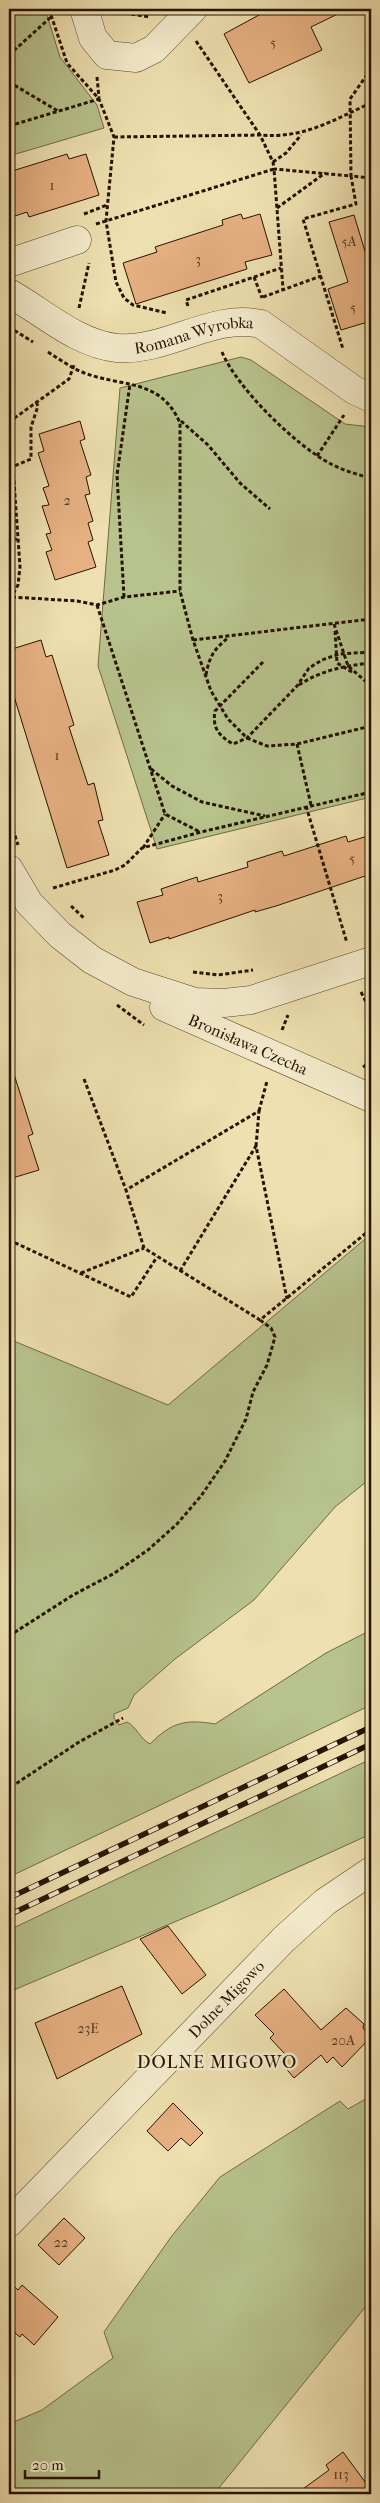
<svg xmlns="http://www.w3.org/2000/svg" width="380" height="2503" font-family="'IM FELL French Canon',serif">
	<rect width="100%" height="100%" fill="#eee0b0"/>
	<filter id="stains"><feTurbulence type="fractalNoise" baseFrequency=".004" numOctaves="4"/><feColorMatrix values="0 0 0 0 .2 0 0 0 0 .09 0 0 0 0 .02 0 0 0 .5 -.17"/></filter>
	<radialGradient id="worn" r=".72"><stop offset=".6" stop-color="#630" stop-opacity="0"/><stop offset="1" stop-color="#630" stop-opacity=".3"/></radialGradient>
	<g fill="#b7c28c" stroke="#6e6a46">
		<path d="M30,9H45L60,57L97,105L104,128L9,156V15Z"/>
		<path d="M241,357L251,360L345,424L371,427V797L157,849L98,666L120,388Z"/>
		<path d="M371,1234V1478L335,1507L254,1600L175,1659L134,1695L128,1708L114,1714V1718L119,1725L127,1722C137,1727 140,1739 150,1744C172,1722 185,1719 215,1724L326,1653L371,1630V1705L9,1877V1339L168,1405Z"/>
		<path d="M371,1759V1834L217,1904L9,1992V1930Z"/>
		<path d="M371,2096V2300L214,2494H9V2424L42,2410L113,2358L104,2332L171,2237L220,2177L340,2101L348,2109Z"/>
	</g>
	<g fill="#e7b182" stroke="#251200">
		<path d="M270,9H348L311,27L322,50L249,83L224,34Z"/>
		<path d="M67,154L69,159L86,154L99,195L29,217L27,212L9,218V172Z"/>
		<path d="M241,214L243,219L260,214L272,255L245,262L247,269L136,304L123,263L157,252L155,247L223,225L222,220Z"/>
		<path d="M354,215L371,271V321L341,330L328,289L348,282L329,222Z"/>
		<path d="M80,421L85,439L80,441L91,475L86,477L90,494L85,495L93,521L88,523L93,540L88,542L96,567L55,580L46,552L52,550L46,534L51,533L42,506L49,505L43,488L49,486L38,453L44,451L39,434Z"/>
		<path d="M41,640L46,657L52,655L74,725L69,727L88,785L94,783L103,820L98,821L109,855L67,868L9,680V650Z"/>
		<path d="M371,835V874L276,906L255,912V910L169,939V937L150,943L137,902L163,895L161,889L197,877L198,882L248,867L247,862L282,851L284,856L346,836L348,842Z"/>
		<path d="M9,1071H13L33,1134L28,1136L39,1170L9,1179Z"/>
		<path d="M168,1926L206,1975L182,1994L140,1939Z"/>
		<path d="M122,1986L142,2034L57,2079L35,2023Z"/>
		<path d="M284,1989L321,2030L346,2008L364,2024L363,2028L371,2037L342,2067L333,2057L327,2063L321,2055L294,2078L278,2059L284,2053L270,2038L274,2034L255,2015Z"/>
		<path d="M173,2103L203,2133L190,2146L181,2138L168,2151L147,2131Z"/>
		<path d="M64,2218L85,2238L59,2265L38,2245Z"/>
		<path d="M9,2282L18,2290L22,2285L58,2317L34,2345L22,2334L20,2337L9,2328Z"/>
		<path d="M343,2452L371,2490V2494H296L329,2470L326,2465Z"/>
	</g>
	<g fill="none" stroke-linecap="round" stroke-linejoin="round">
		<g stroke="#57462c" stroke-width="29">
			<g id="minor">
				<path d="M84,9L93,38L107,55L136,58L154,49L193,9"/>
				<path d="M9,263L77,240"/>
				<path id="s1" d="M9,293C43,312 77,344 117,348C167,352 212,313 261,324L354,390L371,398"/>
				<path d="M9,869L29,903L60,935L92,960L133,982L195,1002L224,1003L251,1000L371,961"/>
				<path id="s2" d="M164,1007L371,1098"/>
				<path id="s3" d="M9,2223L284,1939L325,1902L371,1871"/>
			</g>
		</g>
		<g stroke="#251200" stroke-width="3" stroke-dasharray="4 2.5" stroke-linecap="butt">
			<path d="M49,9L67,63L99,99L114,137L106,221L116,282L124,298L133,305L167,313"/>
			<path d="M112,11L150,17"/>
			<path d="M196,41L260,135C304,139 333,120 371,103"/>
			<path d="M9,55L51,17"/>
			<path d="M371,69L350,99L351,176L371,178"/>
			<path d="M97,77L99,98"/>
			<path d="M9,82L58,111"/>
			<path d="M9,126L99,99"/>
			<path d="M114,137L260,135L273,162L274,169L351,176L356,204L303,219L343,349"/>
			<path d="M273,162L286,153L301,135"/>
			<path d="M277,208L325,173"/>
			<path d="M84,214L107,205"/>
			<path d="M96,224L274,169L283,289"/>
			<path d="M254,277L262,298"/>
			<path d="M263,297L321,276"/>
			<path d="M188,306L186,300L281,268"/>
			<path d="M79,308L89,263"/>
			<path d="M9,327L33,342"/>
			<path d="M367,336L371,349"/>
			<path d="M48,352C59,359 70,367 82,372C121,388 160,377 180,423V591L193,640L211,691L228,719L247,738L267,746L297,744L371,726"/>
			<path d="M222,352C237,388 296,446 331,464C344,471 358,474 371,479"/>
			<path d="M181,421L208,445L240,483L270,509"/>
			<path d="M9,422L69,379L74,365"/>
			<path d="M9,455L13,467L20,567L18,585L9,601"/>
			<path d="M317,456L344,415"/>
			<path d="M9,468L31,459V427L38,406L36,402"/>
			<path d="M9,506L14,505"/>
			<path d="M9,541L17,539"/>
			<path d="M12,597L77,601L97,605L124,597L180,591"/>
			<path d="M124,597L117,475L130,384"/>
			<path d="M97,605L165,814L200,832"/>
			<path d="M334,624L348,666L371,686"/>
			<path d="M335,631L337,663L352,672"/>
			<path d="M193,640L371,619"/>
			<path d="M263,662L215,711C212,728 219,736 233,744L247,738L297,686L309,668L322,660L339,654L371,652"/>
			<path d="M206,675C209,657 214,649 229,637"/>
			<path d="M299,685C322,670 344,666 371,663"/>
			<path d="M297,744L311,805"/>
			<path d="M151,769L172,786L202,802L265,816"/>
			<path d="M306,806L347,943"/>
			<path d="M9,817L18,845"/>
			<path d="M143,848L165,814"/>
			<path d="M53,888L115,870L125,865L142,848L201,832L371,792"/>
			<path d="M71,906L85,919"/>
			<path d="M193,972L218,975L253,970"/>
			<path d="M361,992L371,1012"/>
			<path d="M117,1005L144,1025"/>
			<path d="M282,1030L288,1015"/>
			<path d="M363,1067L371,1062"/>
			<path d="M84,1079L126,1190"/>
			<path d="M259,1111L267,1081"/>
			<path d="M256,1146L259,1111L126,1190L144,1248L260,1320L371,1229"/>
			<path d="M9,1240L131,1297L157,1257"/>
			<path d="M180,1271L256,1146L287,1299"/>
			<path d="M81,1273L144,1248"/>
			<path d="M9,1636L73,1595L113,1574L148,1550L177,1524L201,1496L225,1461L246,1419L253,1392L267,1365L275,1337L271,1328L260,1320"/>
			<path d="M11,1787L79,1742L123,1718"/>
		</g>
		<use href="#minor" stroke="#f4ebcc" stroke-width="28"/>
		<g stroke="#251200" stroke-width="5.5">
			<g id="rail">
				<path d="M9,1898L371,1727"/>
				<path d="M9,1915L371,1744"/>
			</g>
		</g>
		<use href="#rail" stroke="#f4ebcc" stroke-width="4" stroke-dasharray="11" stroke-linecap="butt"/>
	</g>
	<g text-anchor="middle" dominant-baseline="central" stroke-width="5" stroke-linejoin="round" paint-order="stroke">
		<g font-size="14" fill="#563a20">
			<text x="273" y="42">5</text>
			<text x="52" y="185">1</text>
			<text x="349" y="241">5A</text>
			<text x="198" y="259">3</text>
			<text x="353" y="307">5</text>
			<text x="67" y="500">2</text>
			<text x="57" y="755">1</text>
			<text x="352" y="858">5</text>
			<text x="220" y="896">3</text>
			<text x="88" y="2028">23E</text>
			<text x="343" y="2040">20A</text>
			<text x="61" y="2242">22</text>
			<text x="341" y="2474">113</text>
		</g>
		<g font-size="16" fill="#251200" stroke="#f4ebcc">
			<text stroke="none"><textPath href="#s1" startOffset="201">Romana Wyrobka</textPath></text>
			<text stroke="none"><textPath href="#s2" startOffset="92">Bronisława Czecha</textPath></text>
			<text stroke="none"><textPath href="#s3" startOffset="312">Dolne Migowo</textPath></text>
		</g>
		<g font-size="18" letter-spacing="1" fill="#251200" stroke="#f4ebcc">
			<text x="217" y="2062">DOLNE MIGOWO</text>
		</g>
	</g>
	<rect width="380" height="2503" fill="none" stroke="#eee0b0" stroke-width="30"/>
	<rect x="10" y="10" width="360" height="2483" fill="none" stroke="#251200" stroke-width="2.5"/>
	<rect x="15" y="15" width="350" height="2473" fill="none" stroke="#251200"/>
	<path d="M25 2470v8h74v-8" fill="none" stroke="#251200" stroke-width="2.5"/>
	<text x="32" y="2470" font-size="15" fill="#251200" stroke="#f4ebcc" stroke-width="4" paint-order="stroke">20 m</text>
	<rect width="100%" height="100%" filter="url(#stains)"/>
	<rect width="100%" height="100%" fill="url(#worn)"/>
</svg>
